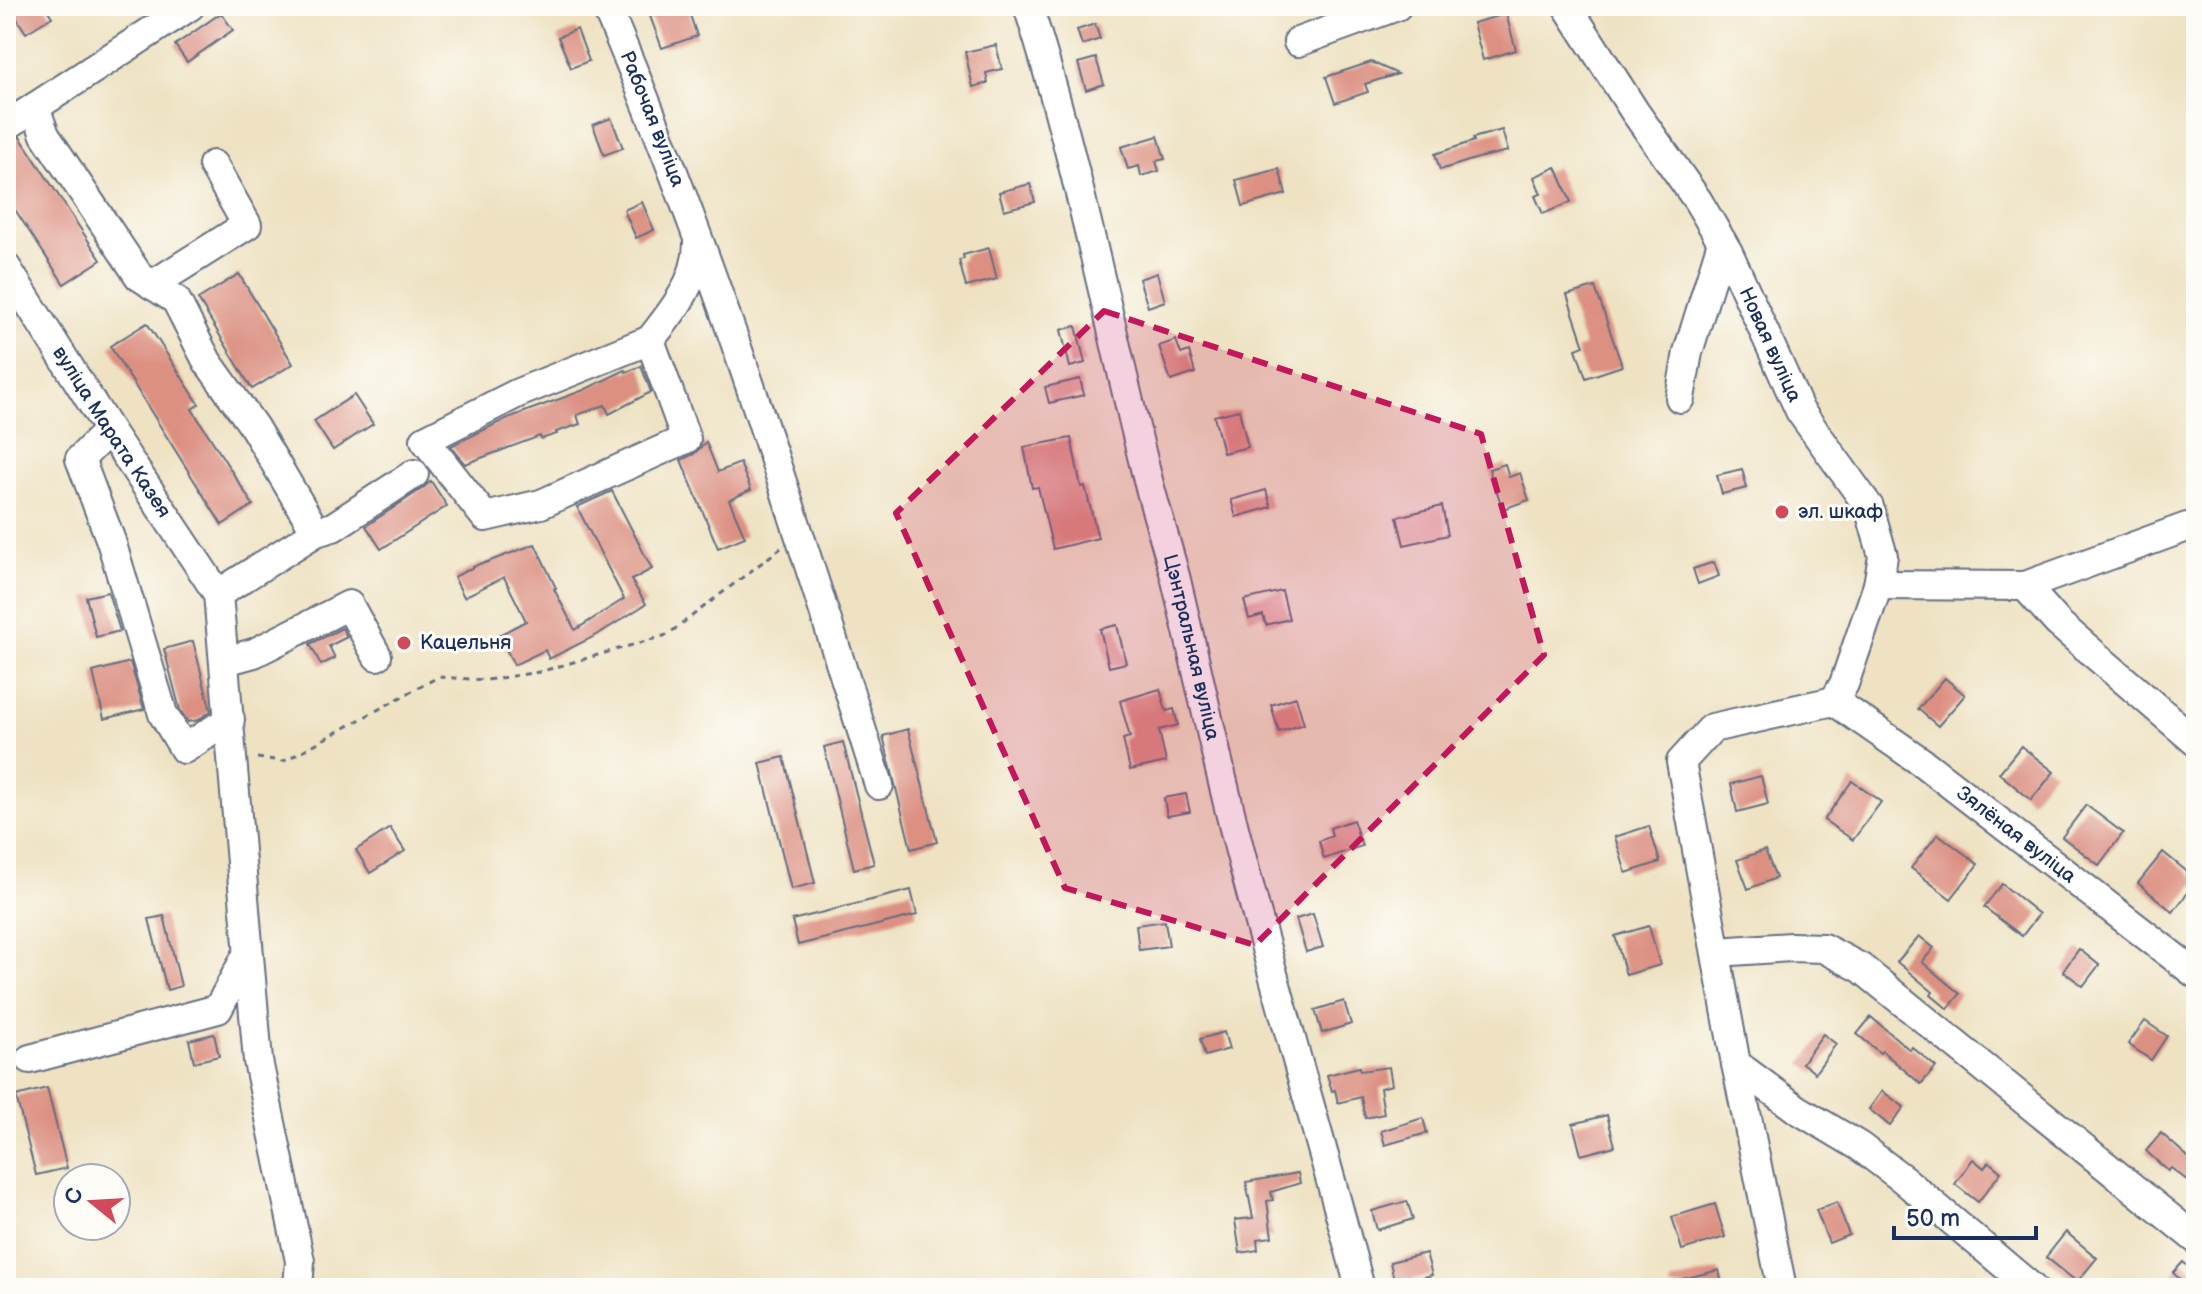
<svg xmlns="http://www.w3.org/2000/svg" width="2202" height="1294" font-family="'Balsamiq Sans',sans-serif">
	<rect width="100%" height="100%" fill="#fdfcf7"/>
	<filter id="ink" filterUnits="userSpaceOnUse"><feTurbulence type="fractalNoise" baseFrequency=".0125" numOctaves="2"/><feDisplacementMap in="SourceGraphic" scale="16" xChannelSelector="R" yChannelSelector="G"/><feConvolveMatrix kernelMatrix="1 2 1 2 8 2 1 2 1" color-interpolation-filters="sRGB"/></filter>
	<filter id="wash" filterUnits="userSpaceOnUse"><feTurbulence type="fractalNoise" baseFrequency=".006" numOctaves="4" result="noise"/><feDisplacementMap in="SourceGraphic" scale="32" xChannelSelector="R" yChannelSelector="G"/><feGaussianBlur stdDeviation="1.8" result="paint"/><feColorMatrix in="noise" values="0 0 0 0 0 0 0 0 0 0 0 0 0 0 0 0 0 1.4 0 .05"/><feComposite in="paint" operator="in"/></filter>
	<g filter="url(#wash)">
		<rect width="100%" height="100%" fill="#eee2c2"/>
		<g id="blocks">
			<g fill="#dc9082">
				<path d="M9,6H45L52,17L26,33Z"/>
				<path d="M679,6H687L697,36L662,48L650,16Z"/>
				<path d="M221,13L233,30L187,62L175,45Z"/>
				<path d="M1506,14L1516,50L1483,60L1473,23Z"/>
				<path d="M1095,24L1100,39L1082,45L1077,30Z"/>
				<path d="M577,29L589,61L571,68L558,37Z"/>
				<path d="M996,45L1002,69L986,73L988,83L973,87L965,52Z"/>
				<path d="M1096,58L1104,84L1086,90L1078,63Z"/>
				<path d="M1371,62L1398,74L1365,84L1368,92L1335,103L1326,77Z"/>
				<path d="M611,118L623,148L604,155L593,125Z"/>
				<path d="M1502,130L1508,151L1478,158L1440,170L1435,154L1474,141L1473,138Z"/>
				<path d="M1158,136L1165,159L1156,161L1159,171L1141,176L1139,166L1128,169L1121,147Z"/>
				<path d="M20,137L101,260L64,284L6,196V143Z"/>
				<path d="M1556,167L1571,202L1543,214L1535,196L1541,194L1534,177Z"/>
				<path d="M1279,169L1286,194L1243,206L1236,180Z"/>
				<path d="M1030,184L1035,202L1004,210L999,192Z"/>
				<path d="M642,202L654,230L636,238L624,210Z"/>
				<path d="M989,248L997,279L966,287L959,260L964,259L963,255Z"/>
				<path d="M1157,273L1165,301L1148,307L1139,279Z"/>
				<path d="M239,274L293,364L252,389L198,299Z"/>
				<path d="M1595,287L1622,366L1586,378L1576,349L1584,346L1567,295Z"/>
				<path d="M147,323L199,404L192,409L253,505L222,525L110,346Z"/>
				<path d="M1076,326L1085,363L1070,367L1061,330Z"/>
				<path d="M1176,340L1181,354L1189,351L1195,373L1171,381L1159,346Z"/>
				<path d="M641,366L651,392L609,414L605,405L577,415L580,424L556,432L557,434L541,439L540,436L465,464L451,446L508,418L584,390L625,370L626,372Z"/>
				<path d="M1080,379L1084,395L1049,403L1045,387Z"/>
				<path d="M354,395L373,424L333,450L314,421Z"/>
				<path d="M1239,410L1248,447L1223,453L1214,416Z"/>
				<path d="M1071,438L1081,487L1085,486L1098,538L1053,549L1038,487L1032,488L1024,447Z"/>
				<path d="M706,442L718,472L740,463L751,490L729,500L745,537L718,548L681,460L694,454Z"/>
				<path d="M1505,464L1509,477L1520,473L1529,500L1503,509L1489,469Z"/>
				<path d="M1742,469L1747,488L1722,494L1717,475Z"/>
				<path d="M431,481L447,506L381,549L366,526L423,488Z"/>
				<path d="M1266,490L1271,507L1236,517L1231,500Z"/>
				<path d="M612,491L652,569L631,580L646,604L597,635L549,659L545,650L514,665L499,635L526,621L504,577L464,597L454,577L481,563L482,564L535,544L556,588L554,589L575,630L624,599L577,507Z"/>
				<path d="M1442,506L1448,535L1404,545L1397,517Z"/>
				<path d="M1714,562L1719,576L1698,584L1693,569Z"/>
				<path d="M1282,591L1289,619L1266,625L1263,615L1249,619L1244,600Z"/>
				<path d="M108,592L120,631L96,637L86,597Z"/>
				<path d="M1117,625L1126,663L1109,667L1100,629Z"/>
				<path d="M342,628L347,637L329,646L335,658L321,665L310,644Z"/>
				<path d="M193,641L211,711L198,720L188,722L180,710L164,649Z"/>
				<path d="M130,662L144,709L104,719L93,672Z"/>
				<path d="M1945,678L1965,695L1938,726L1918,709Z"/>
				<path d="M1160,689L1166,711L1174,709L1178,725L1159,730L1166,762L1130,770L1123,739L1130,737L1120,701Z"/>
				<path d="M1296,697L1304,724L1279,732L1271,705Z"/>
				<path d="M908,729L937,842L911,849L883,736Z"/>
				<path d="M843,742L874,864L854,869L824,747Z"/>
				<path d="M2021,746L2054,772L2031,800L1999,773Z"/>
				<path d="M784,757L815,883L791,889L760,763Z"/>
				<path d="M1761,776L1768,804L1737,812L1731,784Z"/>
				<path d="M1852,781L1881,802L1853,840L1824,820Z"/>
				<path d="M1186,794L1190,812L1167,816L1164,798Z"/>
				<path d="M2086,805L2123,833L2099,865L2062,837Z"/>
				<path d="M1353,820L1362,846L1324,859L1319,841L1332,836L1330,828Z"/>
				<path d="M1649,826L1660,862L1626,873L1615,837Z"/>
				<path d="M390,828L405,851L370,873L356,850Z"/>
				<path d="M1938,834L1978,864L1951,899L1911,868Z"/>
				<path d="M1765,850L1776,878L1748,889L1737,860Z"/>
				<path d="M2163,852L2196,879V882L2173,912L2138,883Z"/>
				<path d="M2002,884L2039,914L2022,936L1984,907Z"/>
				<path d="M911,890L917,915L798,945L792,920Z"/>
				<path d="M1313,914L1323,947L1306,952L1296,919Z"/>
				<path d="M164,916L181,986L167,990L149,919Z"/>
				<path d="M1165,921L1169,946L1139,950L1136,925Z"/>
				<path d="M1649,926L1660,965L1626,975L1615,936Z"/>
				<path d="M1919,936L1934,948L1922,962L1960,994L1948,1009L1931,995L1933,992L1897,962Z"/>
				<path d="M2079,949L2099,965L2083,986L2063,971Z"/>
				<path d="M1344,1001L1351,1024L1322,1033L1315,1010Z"/>
				<path d="M1871,1017L1910,1050L1912,1047L1936,1067L1921,1084L1882,1051L1880,1053L1857,1034Z"/>
				<path d="M2145,1021L2167,1036L2151,1060L2128,1044Z"/>
				<path d="M1224,1032L1229,1049L1205,1056L1200,1039Z"/>
				<path d="M214,1034L219,1056L194,1062L189,1040Z"/>
				<path d="M1823,1034L1836,1044L1815,1073L1802,1063Z"/>
				<path d="M1359,1067L1360,1071L1389,1067L1392,1085L1380,1088L1384,1114L1365,1118L1361,1097L1338,1103L1335,1090L1332,1091L1327,1075Z"/>
				<path d="M47,1088L67,1168L36,1175L16,1096Z"/>
				<path d="M1882,1091L1904,1107L1890,1126L1869,1109Z"/>
				<path d="M1607,1115L1615,1146L1581,1155L1573,1124Z"/>
				<path d="M1423,1118L1427,1133L1385,1145L1381,1131Z"/>
				<path d="M2161,1133L2196,1164V1187L2171,1168L2168,1171L2146,1151Z"/>
				<path d="M1973,1159L1984,1168L1989,1162L2001,1172L1978,1202L1955,1184Z"/>
				<path d="M1298,1173L1300,1183L1271,1192L1273,1200L1267,1201L1272,1237L1257,1239L1258,1250L1240,1253L1235,1220L1253,1218L1246,1182Z"/>
				<path d="M1407,1201L1413,1219L1377,1230L1372,1211Z"/>
				<path d="M1837,1202L1849,1235L1829,1243L1816,1210Z"/>
				<path d="M1715,1204L1725,1237L1682,1250L1672,1217Z"/>
				<path d="M2066,1232L2097,1258L2077,1282L2046,1257Z"/>
				<path d="M1426,1253L1432,1275L1395,1284L1390,1262Z"/>
				<path d="M2183,1262L2196,1273V1288H2190L2173,1273Z"/>
				<path d="M1719,1270L1723,1288H1670V1282Z"/>
			</g>
		</g>
	</g>
	<g filter="url(#ink)">
		<use href="#blocks" fill-opacity="0" stroke="#656e81" stroke-width="2"/>
		<g fill="none" stroke-linecap="round" stroke-linejoin="round">
			<g stroke="#656e81" stroke-width="32">
				<g id="minor">
					<path id="s1" d="M606,6C715,259 796,523 879,785"/>
					<path id="s2" d="M1028,6C1076,156 1106,311 1144,464C1153,503 1166,541 1176,580C1196,664 1214,748 1235,832C1274,985 1320,1136 1360,1288"/>
					<path id="s3" d="M1567,6L1635,112L1698,201L1728,252L1800,411L1869,507L1883,556L1878,585L1844,684L1834,701"/>
					<path d="M1298,42L1397,6"/>
					<path d="M35,107L45,135L139,276L176,300L207,361L254,427L316,532L218,594"/>
					<path d="M6,126L190,6"/>
					<path id="s4" d="M6,267L109,430L218,594L258,1061L300,1261L298,1288"/>
					<path d="M152,285L247,225L213,165"/>
					<path d="M650,340L518,393L425,440L485,517L541,504L686,439L650,340C673,311 698,281 698,242"/>
					<path d="M1680,398L1688,352L1722,242"/>
					<path d="M109,430L80,459L111,541L163,714L184,749L230,719"/>
					<path d="M316,532L333,527L414,474"/>
					<path d="M1878,585L2025,586L2187,527L2196,530"/>
					<path d="M2025,586L2058,623L2196,742"/>
					<path d="M225,661L254,653L349,605L377,656"/>
					<path d="M1834,701L1712,728L1681,762L1736,1064L1797,1109L1859,1146L1903,1179L2032,1288"/>
					<path id="s5" d="M1834,701L1923,763L2196,974"/>
					<path d="M1717,952L1791,947L1823,948L1861,968L2196,1239"/>
					<path d="M30,1059L218,1009L248,953"/>
					<path d="M1736,1064L1782,1288"/>
				</g>
			</g>
			<path stroke="#656e81" stroke-width="3" stroke-dasharray="6 6" stroke-linecap="butt" d="M257,758L284,761L438,677L487,680L539,672L667,635L781,548"/>
			<use href="#minor" stroke="#fff" stroke-width="28"/>
		</g>
	</g>
	<path fill="#c2185b" fill-opacity="0.2" stroke="#c2185b" stroke-width="6" stroke-dasharray="16 10" stroke-linejoin="round" d="M1104,311L1481,434L1544,655L1255,945L1065,888L896,513Z"/>
	<g fill="#d1495b" stroke="#fdfcf7" stroke-width="3">
		<circle cx="1782" cy="512" r="8"/>
		<circle cx="404" cy="643" r="8"/>
	</g>
	<g text-anchor="middle" dominant-baseline="central" stroke-width="6" stroke-linejoin="round" paint-order="stroke">
		<g font-size="20" fill="#1b2f5e" stroke="#fdfcf7">
			<text stroke="none"><textPath href="#s1" startOffset="122">Рабочая вуліца</textPath></text>
			<text stroke="none"><textPath href="#s3" startOffset="396">Новая вуліца</textPath></text>
			<text stroke="none"><textPath href="#s4" startOffset="196">вуліца Марата Казея</textPath></text>
			<text stroke="none"><textPath href="#s2" startOffset="662">Цэнтральная вуліца</textPath></text>
			<text stroke="none"><textPath href="#s5" startOffset="226">Зялёная вуліца</textPath></text>
		</g>
		<g font-size="20" fill="#1b2f5e" stroke="#fdfcf7" text-anchor="start">
			<text x="1798" y="512">эл. шкаф</text>
			<text x="420" y="643">Кацельня</text>
		</g>
	</g>
	<rect width="2202" height="1294" fill="none" stroke="#fdfcf7" stroke-width="32"/>
	<g transform="translate(92 1202) rotate(288)"><circle r="38" fill="#fdfcf7" stroke="#a3aaba" stroke-width="2"/>
	<path d="M0-6L14 30L0 20L-14 30Z" fill="#d1495b"/>
	<text y="-12" font-size="22" font-weight="bold" text-anchor="middle" fill="#1b2f5e">С</text>
	</g>
	<path d="M1894 1226v12h142v-12" fill="none" stroke="#1b2f5e" stroke-width="4"/>
	<text x="1906" y="1226" font-size="24" fill="#1b2f5e" stroke="#fdfcf7" stroke-width="6" paint-order="stroke">50 m</text>
</svg>
